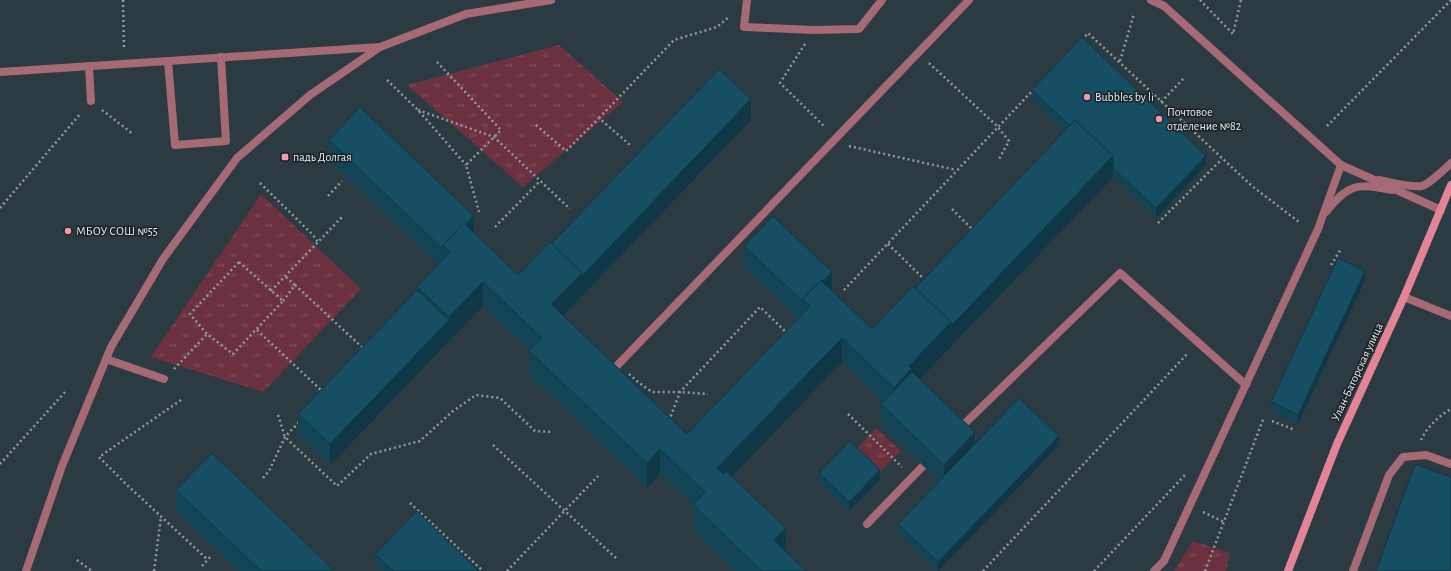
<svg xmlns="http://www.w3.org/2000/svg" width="1451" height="571" font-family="'Alegreya Sans',sans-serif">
	<defs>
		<pattern id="park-tufts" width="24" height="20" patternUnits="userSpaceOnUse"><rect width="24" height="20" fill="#6c313e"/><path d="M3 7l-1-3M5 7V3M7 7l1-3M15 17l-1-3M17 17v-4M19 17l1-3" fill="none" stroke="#814f5a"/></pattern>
	</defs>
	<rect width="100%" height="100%" fill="#2c3a41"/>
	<g fill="url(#park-tufts)">
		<path d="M559,45L623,102L523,187L407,85Z"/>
		<path d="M261,194L361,289L263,392L151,357Z"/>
		<path d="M876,428L901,451L879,473L855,450Z"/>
		<path d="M1193,541L1230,553L1226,571H1174Z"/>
	</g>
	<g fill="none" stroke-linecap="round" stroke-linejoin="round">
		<g stroke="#909ba1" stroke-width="2.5" stroke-dasharray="2 3" stroke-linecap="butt">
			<path d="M123,0L124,49"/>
			<path d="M1200,0L1233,34L1241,0"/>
			<path d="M1082,40L1088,33L1252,186L1299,222"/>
			<path d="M805,44L780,83L825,127"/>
			<path d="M1120,61L1134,14"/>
			<path d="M437,62L501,130L466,165L479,212"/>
			<path d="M929,63L997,126L1009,141L998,161"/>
			<path d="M387,80L418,110L466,165"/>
			<path d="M1161,102L1185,77"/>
			<path d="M102,110L133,134"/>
			<path d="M418,110L494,137L570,209"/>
			<path d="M599,118L674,40L717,27L730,16"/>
			<path d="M536,125L566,151L599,118L630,145"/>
			<path d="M1327,126L1451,0"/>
			<path d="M849,146L956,170"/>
			<path d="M260,183L313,235L318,242"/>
			<path d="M328,196L342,181"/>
			<path d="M0,208L81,113"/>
			<path d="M952,209L973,230"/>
			<path d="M1158,223L1222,159"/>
			<path d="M495,227L540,181"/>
			<path d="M888,244L925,280"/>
			<path d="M239,262L283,301L233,354L207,334L190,314Z"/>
			<path d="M1331,265L1341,249"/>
			<path d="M295,285L364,349"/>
			<path d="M844,290L1034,89"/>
			<path d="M271,291L342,217"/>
			<path d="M283,301L295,285L285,276"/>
			<path d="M257,330L322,391"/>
			<path d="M174,369L207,334"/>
			<path d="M629,374L638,382L652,392H680L708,394"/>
			<path d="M181,400L99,457L126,484L208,560"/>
			<path d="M848,414L902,467"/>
			<path d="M278,415L285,437L337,486L371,454L420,441L453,411L476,395L500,398L535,431L553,432"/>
			<path d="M669,421L680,392L760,307L788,334"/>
			<path d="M1272,421L1295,430"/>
			<path d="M1421,440C1427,427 1439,416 1451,409"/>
			<path d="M493,445L616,558"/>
			<path d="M0,464L66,391"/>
			<path d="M263,478L269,471L285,437L299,422"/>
			<path d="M410,503L483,571"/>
			<path d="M1203,512L1224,522"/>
			<path d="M77,560L92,571"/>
			<path d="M202,566L212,555"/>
			<path d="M154,571L161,517"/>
			<path d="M507,571L598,476"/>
			<path d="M983,571L1188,353"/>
			<path d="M1094,571L1185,475"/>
			<path d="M1205,571L1264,417"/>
		</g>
		<g stroke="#a56a74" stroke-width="8">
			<path d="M747,0L744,27L814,30L859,29L882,0"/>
			<path d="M168,61L175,145L226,141L221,57"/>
			<path d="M89,66L91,101"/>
			<path d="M0,72L380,47"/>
			<path d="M1379,180C1389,182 1412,188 1422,186C1429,184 1446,168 1451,163"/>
			<path d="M1326,212C1349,183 1358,183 1392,190"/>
			<path d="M106,359L164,379"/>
			<path d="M609,374L969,0"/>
			<path d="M958,430L1120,273L1246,385"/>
			<path d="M867,524L923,466"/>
			<path d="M1154,571L1164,561L1318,229L1341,165"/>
			<path d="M1353,571L1389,475L1403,457L1426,455L1451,464"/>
		</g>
		<g stroke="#a56a74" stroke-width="8">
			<path d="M1151,0L1164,6L1341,165L1441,210"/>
			<path d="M1404,297L1451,316"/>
			<path d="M26,571L62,466L111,347L163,259L237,158L310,95L380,47L466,14L551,0"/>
		</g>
		<path stroke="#e28496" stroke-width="8" d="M1288,571L1337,444L1404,297L1451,185"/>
	</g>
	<g fill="#134456">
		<path d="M1032,90L1206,165L1156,218L1113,177L920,379L975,444L1059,445L938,571H937L898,534V524L939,481L881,426V404L883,402L842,362L732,476L786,552L806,571H736L693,529V505L660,474L647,488L529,375L530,351L483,306L330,465L298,435V414L417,290V287L438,265L329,161V140L474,233L518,275L551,244L751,120L564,316L687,434L798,319L744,267V246L832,290L872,329L915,288L1065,131L1032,99Z"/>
		<path d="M1365,280L1298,424L1271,411V402Z"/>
		<path d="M819,473L880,479L849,511L819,482Z"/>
		<path d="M176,490L332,571H239L176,511Z"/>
		<path d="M375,554L479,571H383L375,563Z"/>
	</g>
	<g fill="#0f3746">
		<path d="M751,99V120L551,328V304Z"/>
		<path d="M1113,156V177L912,387L894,412V388L909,366L951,322Z"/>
		<path d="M1206,156V165L1156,218V208Z"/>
		<path d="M474,216V237L450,252L444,247Z"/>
		<path d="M1365,271V280L1298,424V415Z"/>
		<path d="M832,272V293L810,306L805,301Z"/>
		<path d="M483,282V306L449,341V317Z"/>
		<path d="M449,320V341L330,465V444Z"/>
		<path d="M842,338V362L717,492V468Z"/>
		<path d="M975,432V453L944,486V465Z"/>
		<path d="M1059,436V445L938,571V562Z"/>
		<path d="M660,449V474L647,488V463Z"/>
		<path d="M880,470V479L849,511V502Z"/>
		<path d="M786,528V552L774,540Z"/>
	</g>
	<g fill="#164f64" stroke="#0f3746">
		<path d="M1082,37L1206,156L1156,208L1113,168V156L1075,120L1070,126L1032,90Z"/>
		<path d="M719,69L751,99L582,276V273L551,244Z"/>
		<path d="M360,107L474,216L465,225L464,223L443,245V249L329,140Z"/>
		<path d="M1075,120L1113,156L951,326V322L915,288Z"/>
		<path d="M773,216L832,272L823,281L821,280L803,299V302L744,246Z"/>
		<path d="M464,223L518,275L550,242L582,273L551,304L687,434L810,306L803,299L821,280L872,329L913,286L951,322L909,366L912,368L894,388L842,338L717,468L723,474L726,471L786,528L774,540L806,571H762L693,505L705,492L660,449L647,463L529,351L542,338L483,282L449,317L417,287L450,252L443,245Z"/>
		<path d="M1338,258L1365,271L1298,415L1271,402Z"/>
		<path d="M417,290L449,320L330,444L298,414Z"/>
		<path d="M912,372L975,432L944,465L881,404Z"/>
		<path d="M1019,398L1059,436L938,562L898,524Z"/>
		<path d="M850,441L880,470L849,502L819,473Z"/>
		<path d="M212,453L332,568L329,571H261L176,490Z"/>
		<path d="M1415,464L1451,477V571H1376Z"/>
		<path d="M417,511L479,571H393L375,554Z"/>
	</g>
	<g fill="#f39aaa" stroke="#1a2023" stroke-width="1.5">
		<circle cx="1087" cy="97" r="4"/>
		<circle cx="1159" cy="119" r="4"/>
		<rect x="281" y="153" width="8" height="8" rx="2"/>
		<circle cx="68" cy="231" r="4"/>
	</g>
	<g text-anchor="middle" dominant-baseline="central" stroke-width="3" stroke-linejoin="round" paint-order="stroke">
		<g font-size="12" fill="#e6eff3" stroke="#1a2023" text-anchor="start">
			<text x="1095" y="97">Bubbles by li</text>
			<text x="1167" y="112">Почтовое<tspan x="1167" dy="14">отделение №82</tspan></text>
			<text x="293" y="157">падь Долгая</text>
			<text x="76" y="231">МБОУ СОШ №55</text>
		</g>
		<g font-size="12" fill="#e6eff3" stroke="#1a2023">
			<text transform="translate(1357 372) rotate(-65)">Улан-Баторская улица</text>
		</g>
	</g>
</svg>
